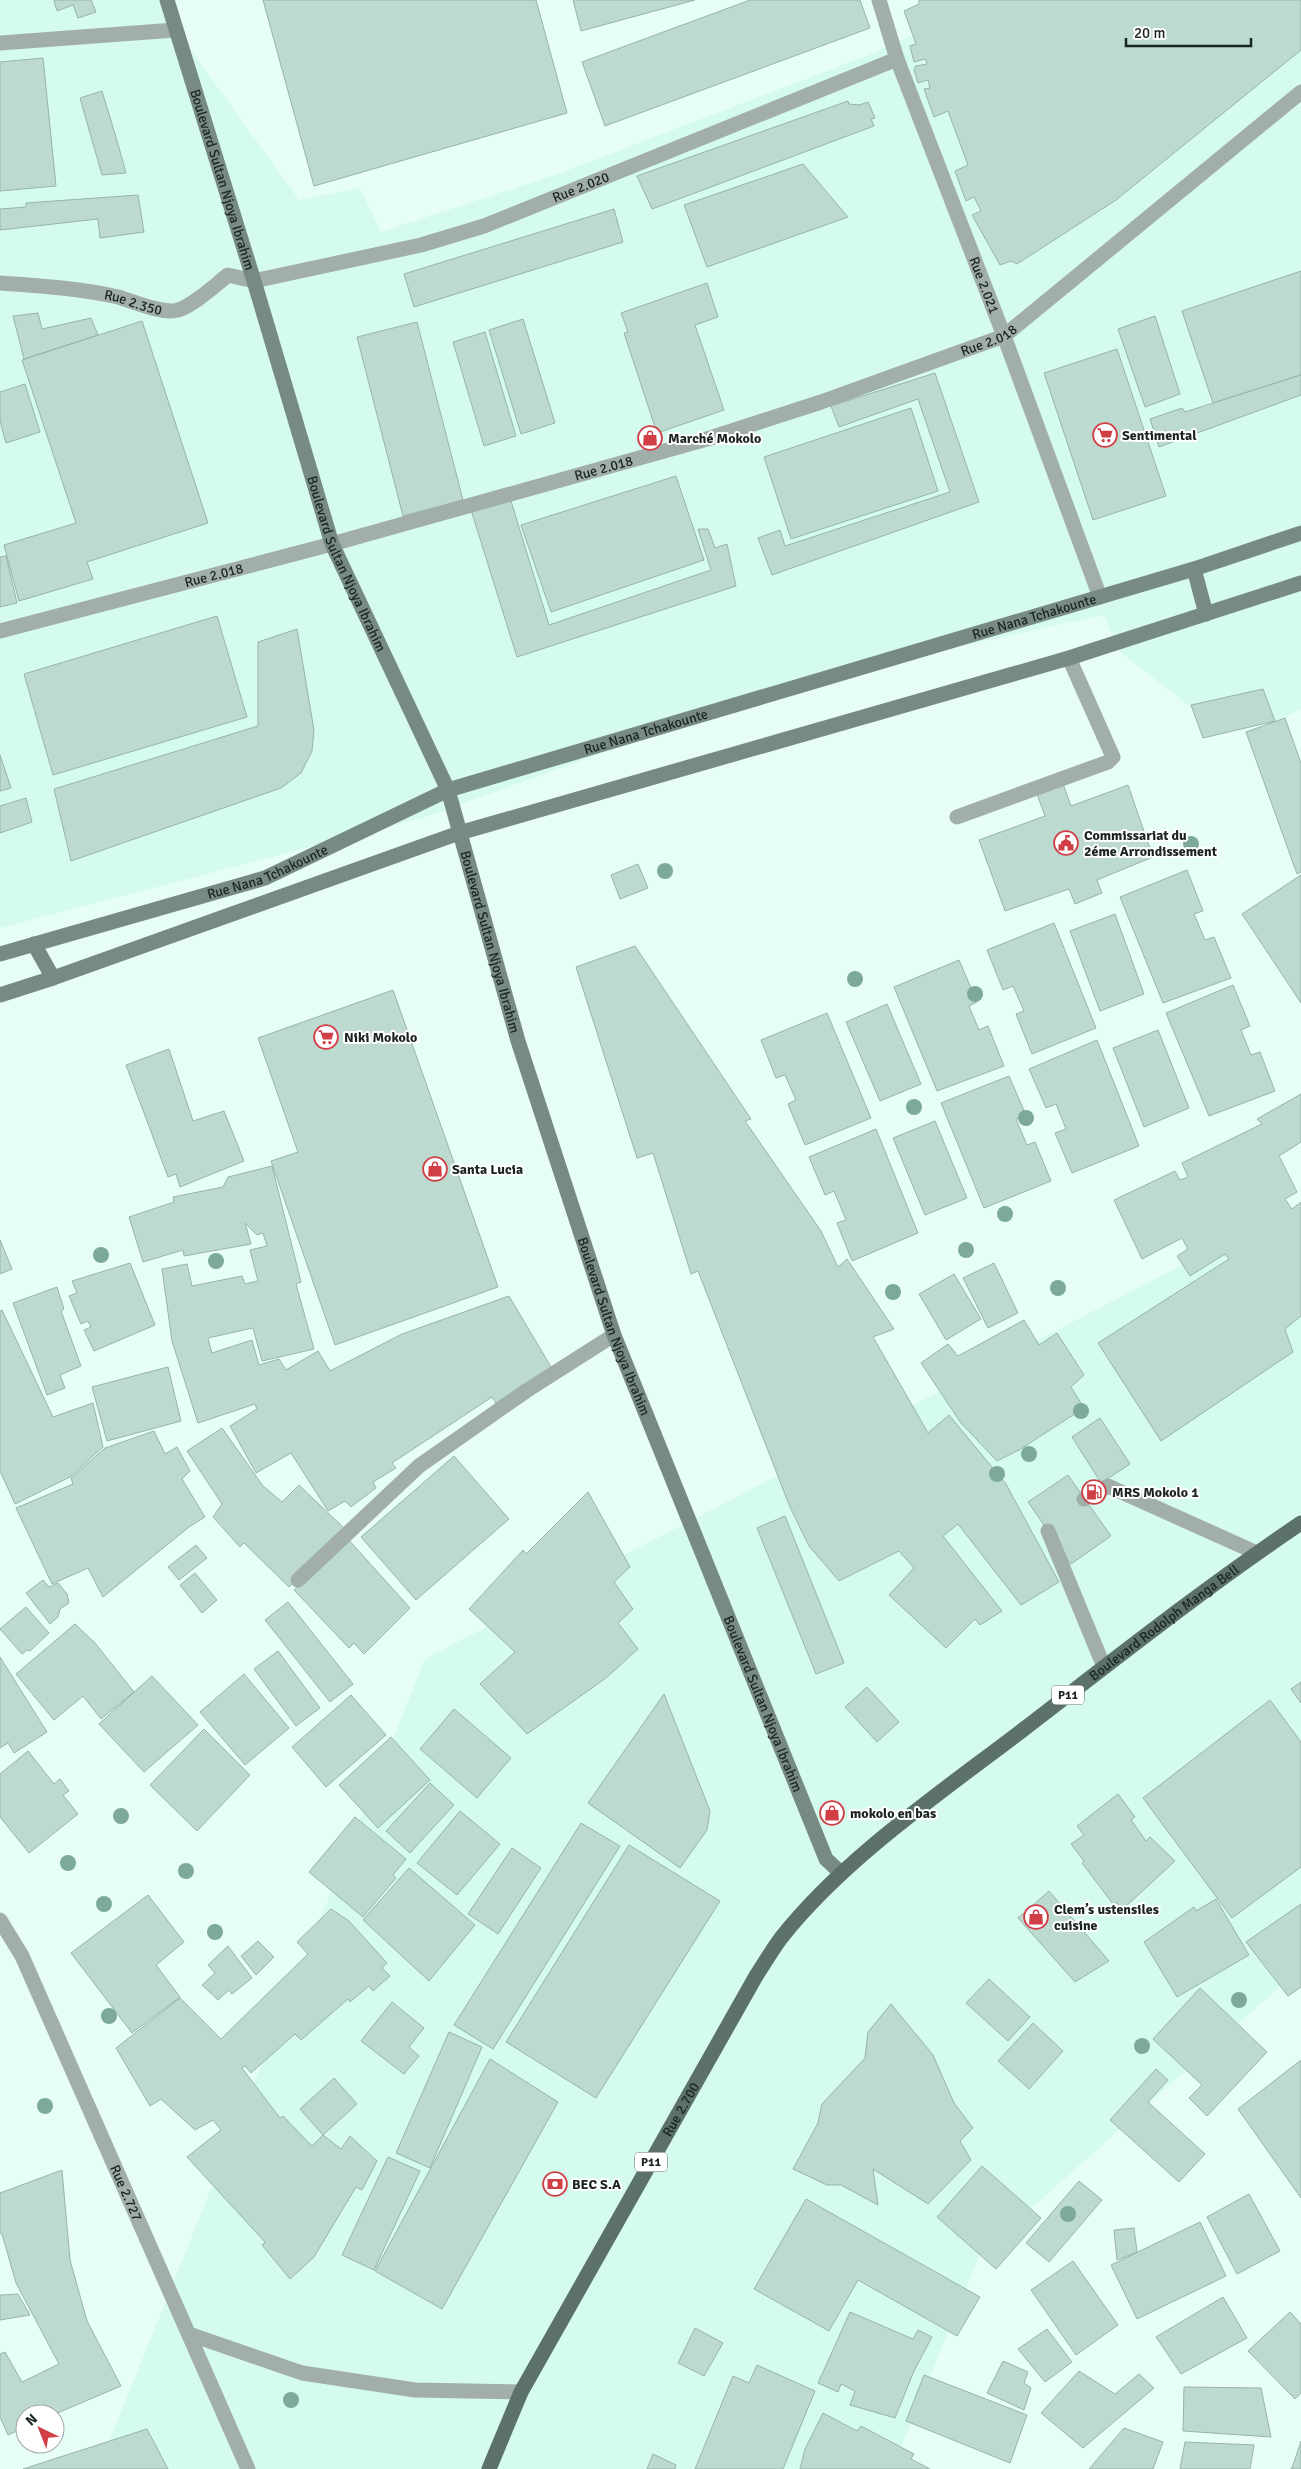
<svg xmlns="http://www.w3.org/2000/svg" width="1301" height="2469" font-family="Signika,sans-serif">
	<rect width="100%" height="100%" fill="#e7fef6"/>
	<g fill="#d5fbee">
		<path d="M0,0H168L178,32L299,200L360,188L381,232L560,173L871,54L911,36L1022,261L1301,43V710L1275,721L1263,689L1196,711L1120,652L1104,615L800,681L426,817L0,928Z"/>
		<path d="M1301,1203V1968L980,2254L892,2469H98L425,1659Z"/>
	</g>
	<g fill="#bddad0" stroke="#97b3aa">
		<path d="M54,0H91L96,12L78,18L73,5L57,11Z"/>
		<path d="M263,0H536L567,113L314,186Z"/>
		<path d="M573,0H695L581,31Z"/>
		<path d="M750,0H860L870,28L605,126L582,62Z"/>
		<path d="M919,0H1301V50L1116,200L1017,264L1011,261L1000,265L972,215L981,211L974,197L966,201L955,171L968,165L948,111L934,117L924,89L930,88L928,80L918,83L914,70L916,66L927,64L925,59L914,62L910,46L916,44L904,11L919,4Z"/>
		<path d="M43,58L56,186L0,191V62Z"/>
		<path d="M102,91L118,144L126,173L102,175L80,98Z"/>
		<path d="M848,101L849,104L859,105L868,102L875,118L871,119L874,126L652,209L637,176Z"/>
		<path d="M803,164L848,217L707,267L684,205Z"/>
		<path d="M138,195L144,232L100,238L98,219L0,230V209L26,207V203Z"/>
		<path d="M614,209L623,242L414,307L404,274Z"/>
		<path d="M1301,271V375L1213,403L1182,311Z"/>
		<path d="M707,283L718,317L695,325L724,410L657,433L624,333L628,332L621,313Z"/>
		<path d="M38,313L42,329L91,318L98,335L24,359L13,316Z"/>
		<path d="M1155,316L1180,394L1145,407L1118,329Z"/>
		<path d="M523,319L555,423L521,434L489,330Z"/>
		<path d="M142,321L208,523L90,561L87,562L93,579L19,601L4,545L76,523L22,360Z"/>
		<path d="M417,322L463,500L403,516L357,337Z"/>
		<path d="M485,332L516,436L484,446L453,342Z"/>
		<path d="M1117,349L1166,496L1093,520L1044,373Z"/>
		<path d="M935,373L979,502L772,575L758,538L780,530L785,546L950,492L918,399L839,427L831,406Z"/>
		<path d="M1301,375V395L1159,447L1150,419L1182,408L1185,412Z"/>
		<path d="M25,384L40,432L6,443L0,421V392Z"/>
		<path d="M911,408L938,491L791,539L764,457Z"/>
		<path d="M676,476L704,560L551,612L521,525Z"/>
		<path d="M511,501L549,625L711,570L698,529H708L715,548L727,544L736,586L517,657L471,510Z"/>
		<path d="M6,556L17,603L0,607V557Z"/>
		<path d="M217,616L247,717L53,775L24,674Z"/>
		<path d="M297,629L314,730L312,751L301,773L281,788L71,861L54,789L258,726V642Z"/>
		<path d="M1263,689L1275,721L1203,738L1191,705Z"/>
		<path d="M1285,718L1301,763V872L1297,874L1246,732Z"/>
		<path d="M0,755L11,788L0,791Z"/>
		<path d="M1063,784L1071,806L1128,785L1153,857L1097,880L1102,893L1075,904L1069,889L1005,911L979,840L1045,816L1037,794Z"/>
		<path d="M26,798L32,822L0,833V806Z"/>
		<path d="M638,864L648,888L620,899L611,875Z"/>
		<path d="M1187,870L1203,911L1194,914L1205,940L1214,937L1231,978L1163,1003L1120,897Z"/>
		<path d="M1301,875V1003L1242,914Z"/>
		<path d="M1115,914L1144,994L1100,1011L1070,931Z"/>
		<path d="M1054,923L1096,1028L1032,1054L1016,1014L1024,1011L1013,986L1003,990L987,950Z"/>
		<path d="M635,946L751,1119L745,1121L821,1231L838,1267L847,1259L894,1329L873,1337L928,1433L949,1415L1006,1484L1059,1582L1021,1605L958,1524L943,1536L1002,1611L980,1625L975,1619L946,1648L889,1595L914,1568L899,1551L839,1581L809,1546L790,1507L698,1271L691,1274L653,1153L637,1158L576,967Z"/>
		<path d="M959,960L977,1002L969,1006L979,1030L988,1026L1004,1066L937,1091L894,987Z"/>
		<path d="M1233,985L1250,1026L1241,1030L1251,1055L1260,1052L1275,1091L1209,1116L1166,1013Z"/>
		<path d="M393,990L498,1287L335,1345L271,1161L298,1152L258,1038Z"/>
		<path d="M887,1004L921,1084L880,1101L846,1022Z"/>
		<path d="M827,1013L871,1118L805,1145L788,1104L796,1100L785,1075L776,1078L761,1040Z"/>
		<path d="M1158,1030L1189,1108L1144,1127L1113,1048Z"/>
		<path d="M1097,1040L1139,1146L1072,1173L1055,1133L1066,1129L1056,1104L1046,1108L1029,1069Z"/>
		<path d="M169,1049L193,1121L224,1111L244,1161L180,1187L176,1174L168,1177L126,1065Z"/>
		<path d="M1009,1076L1026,1115L1016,1119L1027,1145L1035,1142L1051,1181L984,1208L941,1103Z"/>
		<path d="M1301,1094V1142L1279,1156L1297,1192L1285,1199L1292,1209L1301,1202V1316L1285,1329L1293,1352L1161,1441L1098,1343L1229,1259L1225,1254L1190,1276L1177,1256L1188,1249L1182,1238L1142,1259L1114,1200L1175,1171L1180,1180L1188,1177L1182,1163L1262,1124L1257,1119Z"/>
		<path d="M935,1121L967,1198L925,1215L893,1138Z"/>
		<path d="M876,1129L918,1233L852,1261L837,1223L846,1220L834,1191L825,1195L809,1157Z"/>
		<path d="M272,1166L301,1282L296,1284L314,1349L262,1361L253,1328L208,1338L212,1353L252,1340L259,1365L279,1359L286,1370L318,1351L330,1371L402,1334L509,1296L554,1372L496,1403L492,1397L392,1463L396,1468L373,1482L376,1488L351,1507L345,1501L328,1511L291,1453L256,1473L230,1426L257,1409L255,1404L198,1423L172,1341L162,1269L187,1264L192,1286L242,1276L245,1284L258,1281L250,1250L267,1246L263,1233L257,1235L245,1223L251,1244L184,1256L183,1250L143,1262L129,1217L174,1202L173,1197L223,1187L228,1177Z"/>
		<path d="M0,1240L12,1269L0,1274Z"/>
		<path d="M130,1263L155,1325L94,1351L84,1330L91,1327L88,1321L81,1324L69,1296L77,1293L72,1281Z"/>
		<path d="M994,1263L1018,1313L988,1328L963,1278Z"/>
		<path d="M954,1274L981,1319L946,1340L919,1294Z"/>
		<path d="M57,1287L64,1309L61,1311L81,1366L60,1375L65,1388L47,1395L13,1303Z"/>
		<path d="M2,1310L53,1417L93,1403L103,1447L70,1477L15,1504L0,1471V1311Z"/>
		<path d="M1024,1320L1039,1345L1057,1333L1084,1375L1071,1387L1084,1408L1019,1450L997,1461L961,1423L921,1363L948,1344L958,1356Z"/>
		<path d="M168,1367L181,1421L107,1441L92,1387Z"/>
		<path d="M1100,1418L1130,1464L1101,1483L1072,1437Z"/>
		<path d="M222,1428L263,1486L282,1502L299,1485L345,1529L289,1587L244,1543L240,1547L213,1517L222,1504L187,1451Z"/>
		<path d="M154,1431L165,1454L177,1447L190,1471L182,1479L205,1517L189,1527L103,1597L88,1568L52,1584L16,1508L73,1484L71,1478L105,1448Z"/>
		<path d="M454,1456L509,1519L416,1600L361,1537Z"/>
		<path d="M1068,1475L1111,1536L1071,1564L1028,1502Z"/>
		<path d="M588,1492L630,1567L614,1582L633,1609L618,1623L638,1649L606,1678L527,1734L480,1684L515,1652L469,1609L523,1550L526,1554Z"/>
		<path d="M785,1516L844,1663L816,1674L757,1528Z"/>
		<path d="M347,1538L410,1608L364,1654L354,1643L349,1648L294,1590Z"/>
		<path d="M196,1545L207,1558L179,1580L168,1567Z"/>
		<path d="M195,1573L217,1600L202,1613L180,1585Z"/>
		<path d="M43,1580L49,1587L58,1583L67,1594L69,1603L60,1609L58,1617L50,1624L26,1593Z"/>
		<path d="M288,1602L353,1684L330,1702L265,1620Z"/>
		<path d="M26,1607L49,1633L30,1651L27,1650L22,1654L0,1629Z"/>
		<path d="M75,1624L95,1643L134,1692L101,1719L83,1696L54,1720L16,1674Z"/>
		<path d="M278,1651L320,1708L296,1726L254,1669Z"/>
		<path d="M0,1657L47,1732L14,1753L8,1743L0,1748Z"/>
		<path d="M244,1674L289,1728L245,1765L200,1712Z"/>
		<path d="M152,1676L198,1725L144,1772L99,1724Z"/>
		<path d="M1301,1682V1703L1291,1689Z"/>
		<path d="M867,1687L899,1722L877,1742L845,1707Z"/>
		<path d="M664,1694L710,1811L707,1830L680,1868L588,1803Z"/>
		<path d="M351,1695L386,1735L326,1787L292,1747Z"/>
		<path d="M1270,1700L1301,1742V1867L1232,1918L1143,1798Z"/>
		<path d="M454,1709L511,1758L477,1798L420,1749Z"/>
		<path d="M204,1729L250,1775L197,1831L150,1785Z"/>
		<path d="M391,1737L430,1780L378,1828L339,1785Z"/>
		<path d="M28,1751L54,1784L60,1779L69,1791L63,1795L78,1814L29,1853L0,1817V1774Z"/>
		<path d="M430,1783L454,1805L410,1853L386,1831Z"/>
		<path d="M1118,1794L1135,1817L1131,1820L1146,1841L1150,1837L1175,1861L1123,1909L1117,1903L1113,1904L1082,1863L1084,1861L1071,1844L1084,1835L1077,1826Z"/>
		<path d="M460,1811L500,1844L457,1895L417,1863Z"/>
		<path d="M355,1817L406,1859L393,1875L396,1878L363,1917L309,1872Z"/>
		<path d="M581,1823L620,1846L493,2049L454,2025Z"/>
		<path d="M629,1845L720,1901L596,2098L506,2042Z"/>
		<path d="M512,1848L541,1868L498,1934L468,1914Z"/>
		<path d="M409,1868L475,1925L429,1981L363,1920Z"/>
		<path d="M1049,1891L1109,1961L1075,1982L1018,1918Z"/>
		<path d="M148,1895L184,1942L156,1965L180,1997L132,2033L71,1953Z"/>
		<path d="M1216,1899L1249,1955L1177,1997L1144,1942L1194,1907L1196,1911Z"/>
		<path d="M1301,1904V1987L1288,1996L1246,1942Z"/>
		<path d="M331,1909L349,1921L387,1963L382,1968L390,1976L373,1991L369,1986L350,2002L348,1999L301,2040L295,2034L251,2073L245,2066L242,2068L280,2118L283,2116L312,2146L323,2135L341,2149L350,2136L377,2161L362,2190L356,2187L314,2257L290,2279L262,2245L265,2242L187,2157L221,2130L213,2120L195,2130L161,2099L150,2106L116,2048L180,1998L221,2039L308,1954L297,1942Z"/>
		<path d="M258,1941L274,1957L256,1975L241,1956Z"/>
		<path d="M228,1946L252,1978L232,1994L229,1990L218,2000L202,1985L215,1973L208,1965Z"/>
		<path d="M989,1979L1030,2017L1008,2041L966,2003Z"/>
		<path d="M1200,1988L1267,2052L1207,2116L1189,2098L1202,2085L1153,2039Z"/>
		<path d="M392,2002L424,2028L409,2047L419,2056L404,2074L361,2041Z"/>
		<path d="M891,2004L933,2055L954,2103L973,2128L960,2141L971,2160L928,2204L873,2169L878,2205L841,2185H827L793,2169L818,2123L822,2104L865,2058L868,2032Z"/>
		<path d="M1033,2023L1063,2051L1029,2089L998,2061Z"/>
		<path d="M449,2032L482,2047L430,2168L396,2153Z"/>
		<path d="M490,2059L558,2102L442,2309L375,2271Z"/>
		<path d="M1301,2060V2198L1238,2109Z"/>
		<path d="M1156,2069L1168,2080L1148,2102L1205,2154L1179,2182L1110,2120Z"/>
		<path d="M334,2078L357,2104L323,2135L300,2109Z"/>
		<path d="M388,2157L420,2171L374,2270L342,2255Z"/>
		<path d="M982,2166L1041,2218L996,2269L937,2217Z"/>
		<path d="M62,2170L70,2260L87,2321L121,2386L55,2414H25V2427L8,2435L0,2417V2354L5,2352L22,2382L59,2364L16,2283L2,2234L0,2233V2193Z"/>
		<path d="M1079,2181L1102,2200L1049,2262L1026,2243Z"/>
		<path d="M1249,2194L1280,2251L1237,2274L1207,2217Z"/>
		<path d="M806,2199L980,2297L957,2336L858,2280L829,2331L754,2289Z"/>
		<path d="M1200,2222L1226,2276L1137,2319L1111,2265Z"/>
		<path d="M1134,2228L1137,2252L1117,2260L1114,2230Z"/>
		<path d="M1073,2261L1118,2325L1076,2355L1031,2290Z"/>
		<path d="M18,2294L30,2315L0,2320V2295Z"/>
		<path d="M1223,2297L1247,2338L1181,2374L1156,2337Z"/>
		<path d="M850,2312L913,2339L918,2330L932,2337L914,2371L895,2418L850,2405L855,2391L841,2384L838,2392L818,2383Z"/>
		<path d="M1290,2312L1301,2324V2393L1295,2399L1248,2351Z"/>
		<path d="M695,2328L723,2343L704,2376L678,2363Z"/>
		<path d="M1047,2329L1072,2362L1045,2382L1018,2349Z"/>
		<path d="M1003,2361L1028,2372L1024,2383L1031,2388L1024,2410L987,2393Z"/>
		<path d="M757,2365L815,2391L783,2469H695L733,2376L749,2383Z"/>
		<path d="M1079,2371L1115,2394L1139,2374L1154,2388L1083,2448L1041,2413Z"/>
		<path d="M924,2375L1027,2415L1010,2463L906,2421Z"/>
		<path d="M1184,2387L1261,2388L1271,2437L1183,2431Z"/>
		<path d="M823,2413L857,2431L861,2426L914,2454L911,2459L930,2469H800L805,2449Z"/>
		<path d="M1124,2428L1163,2442L1153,2469H1089Z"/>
		<path d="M147,2429L168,2469H23Z"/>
		<path d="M1301,2441V2469H1291L1293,2465Z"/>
		<path d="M1185,2442L1254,2445L1250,2469H1180Z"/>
		<path d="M653,2454L676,2465L675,2469H647Z"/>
	</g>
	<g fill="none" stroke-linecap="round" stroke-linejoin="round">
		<g stroke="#a2aeaa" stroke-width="15">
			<path d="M0,43L175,30"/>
			<path id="s1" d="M0,631L332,544"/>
			<path d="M957,817L1108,762L1113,757L1069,658"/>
			<path d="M1084,1499L1108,1486L1257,1553"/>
			<path d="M1048,1531L1104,1667"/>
			<path d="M298,1580L419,1466L526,1391L614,1335"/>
		</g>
		<g stroke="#a2aeaa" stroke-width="15">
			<path id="s2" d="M879,0L897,59L1004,336L1100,597"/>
			<path id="s3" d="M0,283C40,286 79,288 118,297C132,301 164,315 178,310C194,305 214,286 228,275L254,281L421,245L484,226L897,59"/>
			<path id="s4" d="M332,544L707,439L821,402L1004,336L1301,92"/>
			<path id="s5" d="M0,1920L22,1956L248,2469"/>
			<path d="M189,2334L302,2373L415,2390L521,2392"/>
		</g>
		<g stroke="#788a84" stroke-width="15">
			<path id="s6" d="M167,0L254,281L332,544L448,790L518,1041L614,1335L826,1859L841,1873"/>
			<path d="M1194,569L1206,614"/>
			<path d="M34,944L53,978"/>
			<path id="s7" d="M0,954L265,878L448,790L1194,569L1301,533"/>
			<path d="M0,995L53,978L459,833L1069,658L1301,583"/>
		</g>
		<path stroke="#5b7169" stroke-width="15" id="s8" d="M489,2469L521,2392L756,1976C764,1964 772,1950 781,1938C844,1858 943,1791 1024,1729C1115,1659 1206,1587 1301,1523"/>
	</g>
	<g fill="#7ca99c">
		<circle cx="1191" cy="844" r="8"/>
		<circle cx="665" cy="871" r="8"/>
		<circle cx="855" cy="979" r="8"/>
		<circle cx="975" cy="994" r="8"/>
		<circle cx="914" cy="1107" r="8"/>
		<circle cx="1026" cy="1118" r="8"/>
		<circle cx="1005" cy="1214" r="8"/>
		<circle cx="966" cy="1250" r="8"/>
		<circle cx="101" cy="1255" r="8"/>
		<circle cx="216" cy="1261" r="8"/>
		<circle cx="1058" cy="1288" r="8"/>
		<circle cx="893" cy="1292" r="8"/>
		<circle cx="1081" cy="1411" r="8"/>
		<circle cx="1029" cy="1454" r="8"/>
		<circle cx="997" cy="1474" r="8"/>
		<circle cx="121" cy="1816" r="8"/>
		<circle cx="68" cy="1863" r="8"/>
		<circle cx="186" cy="1871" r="8"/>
		<circle cx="104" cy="1904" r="8"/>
		<circle cx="215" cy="1932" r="8"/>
		<circle cx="1239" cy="2000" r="8"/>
		<circle cx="109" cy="2016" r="8"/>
		<circle cx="1142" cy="2046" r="8"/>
		<circle cx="45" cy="2106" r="8"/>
		<circle cx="1068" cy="2214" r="8"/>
		<circle cx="291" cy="2400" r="8"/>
	</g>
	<defs>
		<g id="supermarket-ring" transform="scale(1.25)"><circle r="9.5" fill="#fff" stroke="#cf3f45" stroke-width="1.5"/><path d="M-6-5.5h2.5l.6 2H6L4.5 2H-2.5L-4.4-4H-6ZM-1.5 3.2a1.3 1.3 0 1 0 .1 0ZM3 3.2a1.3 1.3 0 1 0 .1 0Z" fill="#cf3f45"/></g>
		<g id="shop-ring" transform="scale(1.25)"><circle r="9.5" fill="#fff" stroke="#cf3f45" stroke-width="1.5"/><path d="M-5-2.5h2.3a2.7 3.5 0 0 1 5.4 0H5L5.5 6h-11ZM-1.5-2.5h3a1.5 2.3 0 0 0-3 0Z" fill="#cf3f45"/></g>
		<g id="civic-ring" transform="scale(1.25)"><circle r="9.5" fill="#fff" stroke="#cf3f45" stroke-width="1.5"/><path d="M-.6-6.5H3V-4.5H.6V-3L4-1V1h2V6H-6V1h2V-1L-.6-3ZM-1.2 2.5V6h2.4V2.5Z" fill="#cf3f45"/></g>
		<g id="fuel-ring" transform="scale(1.25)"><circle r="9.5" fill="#fff" stroke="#cf3f45" stroke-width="1.5"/><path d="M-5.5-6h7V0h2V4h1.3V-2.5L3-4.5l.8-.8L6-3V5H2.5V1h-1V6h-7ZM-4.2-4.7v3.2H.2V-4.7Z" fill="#cf3f45"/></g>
		<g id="bank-ring" transform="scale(1.25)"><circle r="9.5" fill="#fff" stroke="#cf3f45" stroke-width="1.5"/><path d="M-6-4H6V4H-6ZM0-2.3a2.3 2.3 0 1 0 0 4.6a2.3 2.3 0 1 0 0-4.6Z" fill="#cf3f45"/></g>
	</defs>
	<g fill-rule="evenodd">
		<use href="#supermarket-ring" x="1105" y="435"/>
		<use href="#shop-ring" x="650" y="438"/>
		<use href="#civic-ring" x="1066" y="843"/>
		<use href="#supermarket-ring" x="326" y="1037"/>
		<use href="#shop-ring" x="435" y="1169"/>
		<use href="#fuel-ring" x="1094" y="1492"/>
		<use href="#shop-ring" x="832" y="1813"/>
		<use href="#shop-ring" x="1036" y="1917"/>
		<use href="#bank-ring" x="555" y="2184"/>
	</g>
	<g text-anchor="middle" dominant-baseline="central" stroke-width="4" stroke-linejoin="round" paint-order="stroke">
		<g fill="#fff" stroke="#5f6664" stroke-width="1">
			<rect x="1052" y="1685.5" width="32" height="19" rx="4"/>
			<rect x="635" y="2152.5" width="32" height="19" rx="4"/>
		</g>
		<g font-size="12" font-weight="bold" fill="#1a2521">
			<text x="1068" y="1695">P11</text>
			<text x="651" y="2162">P11</text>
		</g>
		<g font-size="14" fill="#1a2521" stroke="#fff">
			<text stroke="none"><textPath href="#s6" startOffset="188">Boulevard Sultan Njoya Ibrahim</textPath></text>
			<text stroke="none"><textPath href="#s3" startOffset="610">Rue 2.020</textPath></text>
			<text stroke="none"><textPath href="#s2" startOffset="304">Rue 2.021</textPath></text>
			<text stroke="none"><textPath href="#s3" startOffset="135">Rue 2.350</textPath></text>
			<text stroke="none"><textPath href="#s4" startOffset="688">Rue 2.018</textPath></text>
			<text stroke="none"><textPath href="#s4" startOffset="282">Rue 2.018</textPath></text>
			<text stroke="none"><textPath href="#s6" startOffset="592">Boulevard Sultan Njoya Ibrahim</textPath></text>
			<text stroke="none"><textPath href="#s1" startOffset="221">Rue 2.018</textPath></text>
			<text stroke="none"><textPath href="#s7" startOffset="1090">Rue Nana Tchakounte</textPath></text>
			<text stroke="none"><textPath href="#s7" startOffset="685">Rue Nana Tchakounte</textPath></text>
			<text stroke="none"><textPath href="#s7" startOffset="280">Rue Nana Tchakounte</textPath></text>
			<text stroke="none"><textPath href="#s6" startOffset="998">Boulevard Sultan Njoya Ibrahim</textPath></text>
			<text stroke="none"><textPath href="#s6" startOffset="1402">Boulevard Sultan Njoya Ibrahim</textPath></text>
			<text stroke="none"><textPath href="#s8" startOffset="1104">Boulevard Rodolph Manga Bell</textPath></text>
			<text stroke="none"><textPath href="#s6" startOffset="1808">Boulevard Sultan Njoya Ibrahim</textPath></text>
			<text stroke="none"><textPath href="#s8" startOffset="408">Rue 2.700</textPath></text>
			<text stroke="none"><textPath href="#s5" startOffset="301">Rue 2.727</textPath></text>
		</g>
		<g font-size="14" font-weight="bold" fill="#1a2521" stroke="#fff" text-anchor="start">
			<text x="1122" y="435">Sentimental</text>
			<text x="668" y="438">Marché Mokolo</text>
			<text x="1084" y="835">Commissariat du<tspan x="1084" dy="16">2éme Arrondissement</tspan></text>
			<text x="344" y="1037">Niki Mokolo</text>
			<text x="452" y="1169">Santa Lucia</text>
			<text x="1112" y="1492">MRS Mokolo 1</text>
			<text x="850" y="1813">mokolo en bas</text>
			<text x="1054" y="1909">Clem’s ustensiles<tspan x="1054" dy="16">cuisine</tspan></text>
			<text x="572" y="2184">BEC S.A</text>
		</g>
	</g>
	<g transform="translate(40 2429) rotate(317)"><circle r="24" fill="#ffffff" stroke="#a3a8a6"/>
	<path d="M0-4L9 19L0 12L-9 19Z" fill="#cf3f45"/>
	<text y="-8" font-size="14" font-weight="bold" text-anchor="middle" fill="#1a2521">N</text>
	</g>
	<path d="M1126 38v8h125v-8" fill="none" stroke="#1a2521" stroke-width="2.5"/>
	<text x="1134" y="38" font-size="15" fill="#1a2521" stroke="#ffffff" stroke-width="4" paint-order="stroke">20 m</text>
</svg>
